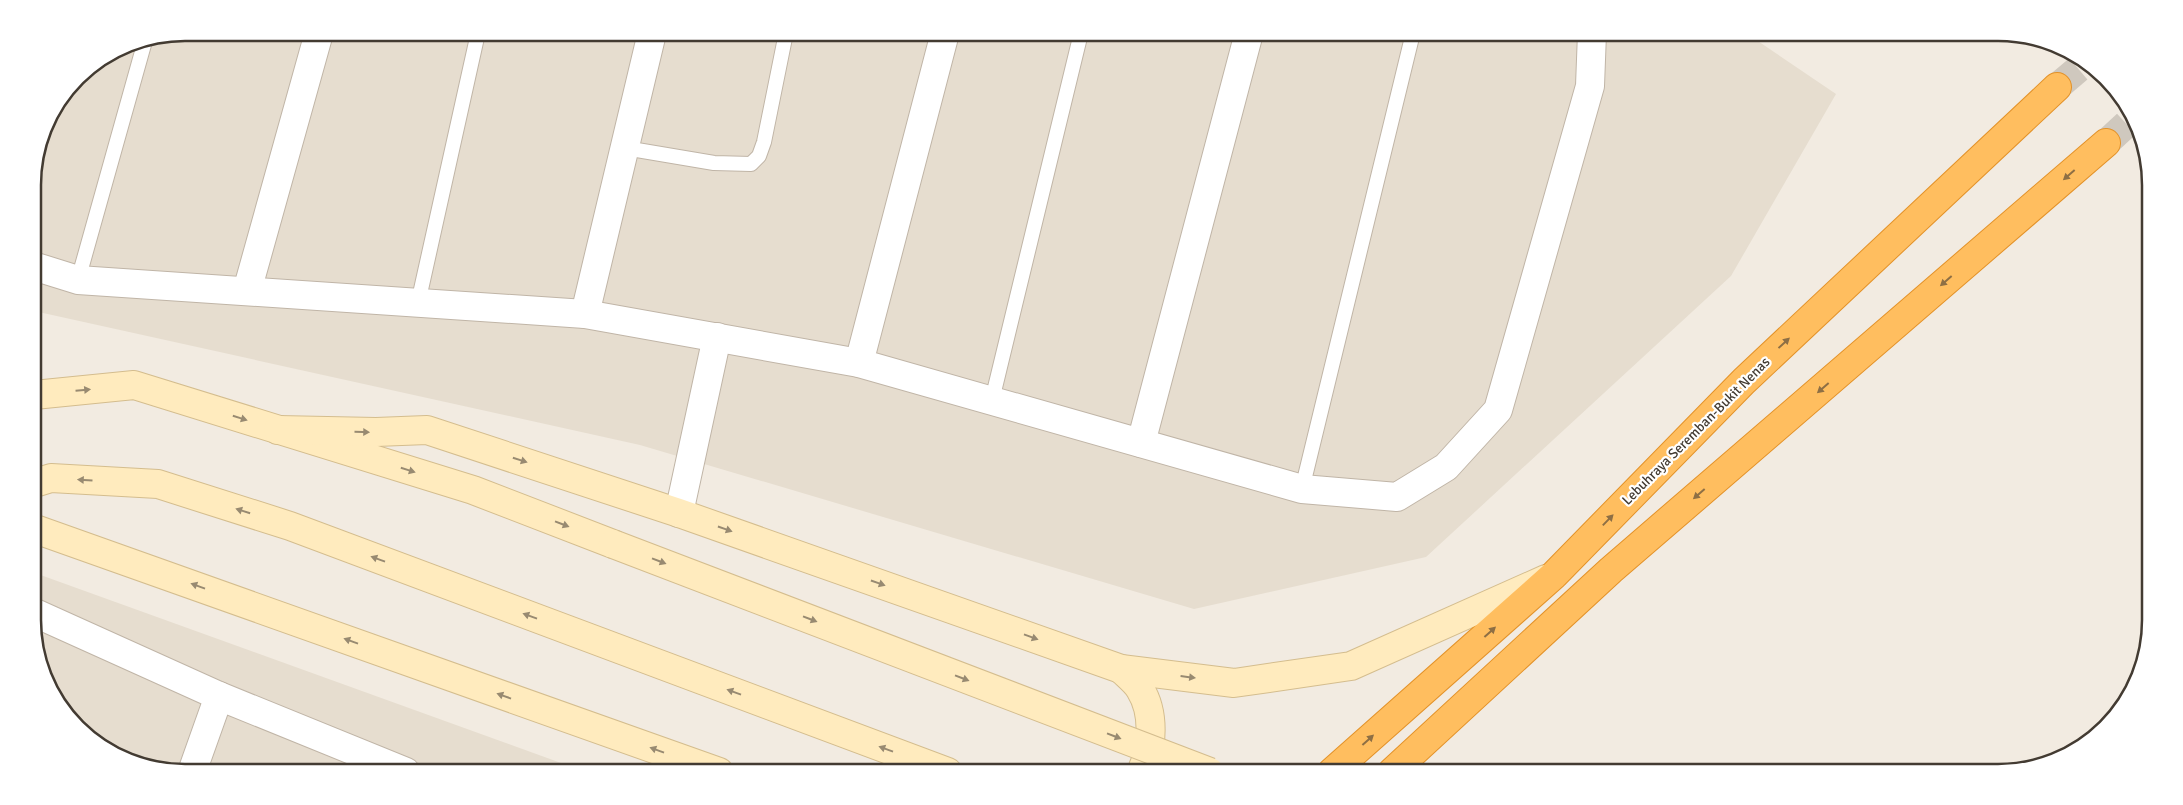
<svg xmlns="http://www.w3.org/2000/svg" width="2183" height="805" font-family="Signika,sans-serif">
	<rect width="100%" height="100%" fill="#f2ebe1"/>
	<g fill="#e6ddcf">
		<path d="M186,33H1746L1836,94L1731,276L1426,557L1194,609L640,445L34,311L33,175L48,118L84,71L127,44Z"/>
		<path d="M35,573L586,772H186L137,764L71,720L35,649Z"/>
	</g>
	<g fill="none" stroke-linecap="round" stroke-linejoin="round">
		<g stroke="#cfc8be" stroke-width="28" stroke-dasharray="28 14" stroke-linecap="butt">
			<path d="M2057,87L2083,65"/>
			<path d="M2106,143L2133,118"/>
		</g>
		<g stroke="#c0b5a7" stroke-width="16">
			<g id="lane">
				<path d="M625,148L714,163L751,164L759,156L764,142L786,33"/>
				<path d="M78,280L145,41"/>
				<path d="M418,303L478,33"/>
				<path d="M992,400L1081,33"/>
				<path d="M1302,489L1413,33"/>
			</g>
		</g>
		<g stroke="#c0b5a7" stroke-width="30">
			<g id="street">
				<path d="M33,266L78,280L585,314L859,363L1302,489L1397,497L1446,467L1498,410L1590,86L1592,33"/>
				<path d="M247,291L319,33"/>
				<path d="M585,314L652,33"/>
				<path d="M859,363L945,33"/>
				<path d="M1141,443L1249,33"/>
				<path d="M679,513L717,337"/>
				<path d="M35,613L219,696L406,772"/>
				<path d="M192,772L219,696"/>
			</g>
		</g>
		<g stroke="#d4bd8e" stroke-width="30">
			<g id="secondary">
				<path d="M34,395L134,385L473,490L613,544"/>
				<path d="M278,430L376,432L427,430L679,513L1121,669L1234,683L1351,666L1546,579"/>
				<path d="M35,483L51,478L158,484L290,526L948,772"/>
				<path d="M35,529L719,772"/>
				<path d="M1121,669C1127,675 1136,682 1140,689C1155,713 1153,748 1141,772"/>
			</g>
		</g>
		<g stroke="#e39229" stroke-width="30">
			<g id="highway">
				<path d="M1332,772L1554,575L1744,381L2057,87"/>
				<path d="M1392,772L1611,570L2106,143"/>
			</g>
		</g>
		<use href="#lane" stroke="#fff" stroke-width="14"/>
		<use href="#street" stroke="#fff" stroke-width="28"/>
		<use href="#secondary" stroke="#ffebbe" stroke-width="28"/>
		<use href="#highway" stroke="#ffbe5f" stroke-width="28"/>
		<g stroke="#d4bd8e" stroke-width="30" stroke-linecap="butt">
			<path id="secondary-bridge" d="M613,544L1210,772"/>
		</g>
		<use href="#secondary-bridge" stroke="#ffebbe" stroke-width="28"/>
	</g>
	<defs><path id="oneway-solid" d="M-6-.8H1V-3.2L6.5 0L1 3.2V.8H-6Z" transform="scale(1.25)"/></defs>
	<g fill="#8e6f44">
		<use href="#oneway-solid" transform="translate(2069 175) rotate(139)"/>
		<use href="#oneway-solid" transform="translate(1946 281) rotate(139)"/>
		<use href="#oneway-solid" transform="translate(1784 343) rotate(-43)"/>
		<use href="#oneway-solid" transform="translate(1823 388) rotate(139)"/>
		<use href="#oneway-solid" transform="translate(1699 494) rotate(139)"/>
		<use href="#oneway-solid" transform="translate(1608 520) rotate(-46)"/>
		<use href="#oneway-solid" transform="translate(1490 632) rotate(-42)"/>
		<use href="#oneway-solid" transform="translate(1368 740) rotate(-42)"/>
	</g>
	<g fill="#988a71">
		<use href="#oneway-solid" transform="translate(83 390) rotate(-5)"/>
		<use href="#oneway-solid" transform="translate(240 418) rotate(17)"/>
		<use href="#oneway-solid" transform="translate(362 432) rotate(1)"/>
		<use href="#oneway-solid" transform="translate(520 460) rotate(18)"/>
		<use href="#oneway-solid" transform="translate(408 470) rotate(17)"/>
		<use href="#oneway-solid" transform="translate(85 480) rotate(-177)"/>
		<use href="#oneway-solid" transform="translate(243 511) rotate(-162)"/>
		<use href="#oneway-solid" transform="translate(562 524) rotate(21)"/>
		<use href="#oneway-solid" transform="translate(725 529) rotate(19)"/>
		<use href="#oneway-solid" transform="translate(378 559) rotate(-160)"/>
		<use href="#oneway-solid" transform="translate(659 561) rotate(21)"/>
		<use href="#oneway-solid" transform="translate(878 583) rotate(19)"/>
		<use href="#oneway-solid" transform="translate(198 586) rotate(-160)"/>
		<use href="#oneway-solid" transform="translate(530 616) rotate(-160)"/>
		<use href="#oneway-solid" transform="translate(810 619) rotate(21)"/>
		<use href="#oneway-solid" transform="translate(1031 637) rotate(20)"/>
		<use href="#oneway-solid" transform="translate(351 641) rotate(-160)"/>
		<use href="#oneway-solid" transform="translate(1188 677) rotate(7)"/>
		<use href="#oneway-solid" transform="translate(962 678) rotate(21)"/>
		<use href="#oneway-solid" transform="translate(734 692) rotate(-160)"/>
		<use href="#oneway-solid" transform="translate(504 696) rotate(-160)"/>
		<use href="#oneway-solid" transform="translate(1114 736) rotate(21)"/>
		<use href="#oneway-solid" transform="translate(886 749) rotate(-160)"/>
		<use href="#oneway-solid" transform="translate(657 750) rotate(-160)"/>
	</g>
	<g text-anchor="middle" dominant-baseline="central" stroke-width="4.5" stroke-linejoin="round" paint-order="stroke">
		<g font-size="14" fill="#433b32" stroke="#fff">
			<text transform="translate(1696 431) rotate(-45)">Lebuhraya Seremban-Bukit Nenas</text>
		</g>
	</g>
	<path d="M0 0H2183V805H0ZM185 41H1998A144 144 0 0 1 2142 185V620A144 144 0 0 1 1998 764H185A144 144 0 0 1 41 620V185A144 144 0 0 1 185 41Z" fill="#fff" fill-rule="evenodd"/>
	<path fill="none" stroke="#433b32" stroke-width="2.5" d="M185 41H1998A144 144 0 0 1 2142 185V620A144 144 0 0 1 1998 764H185A144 144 0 0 1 41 620V185A144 144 0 0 1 185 41Z"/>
</svg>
